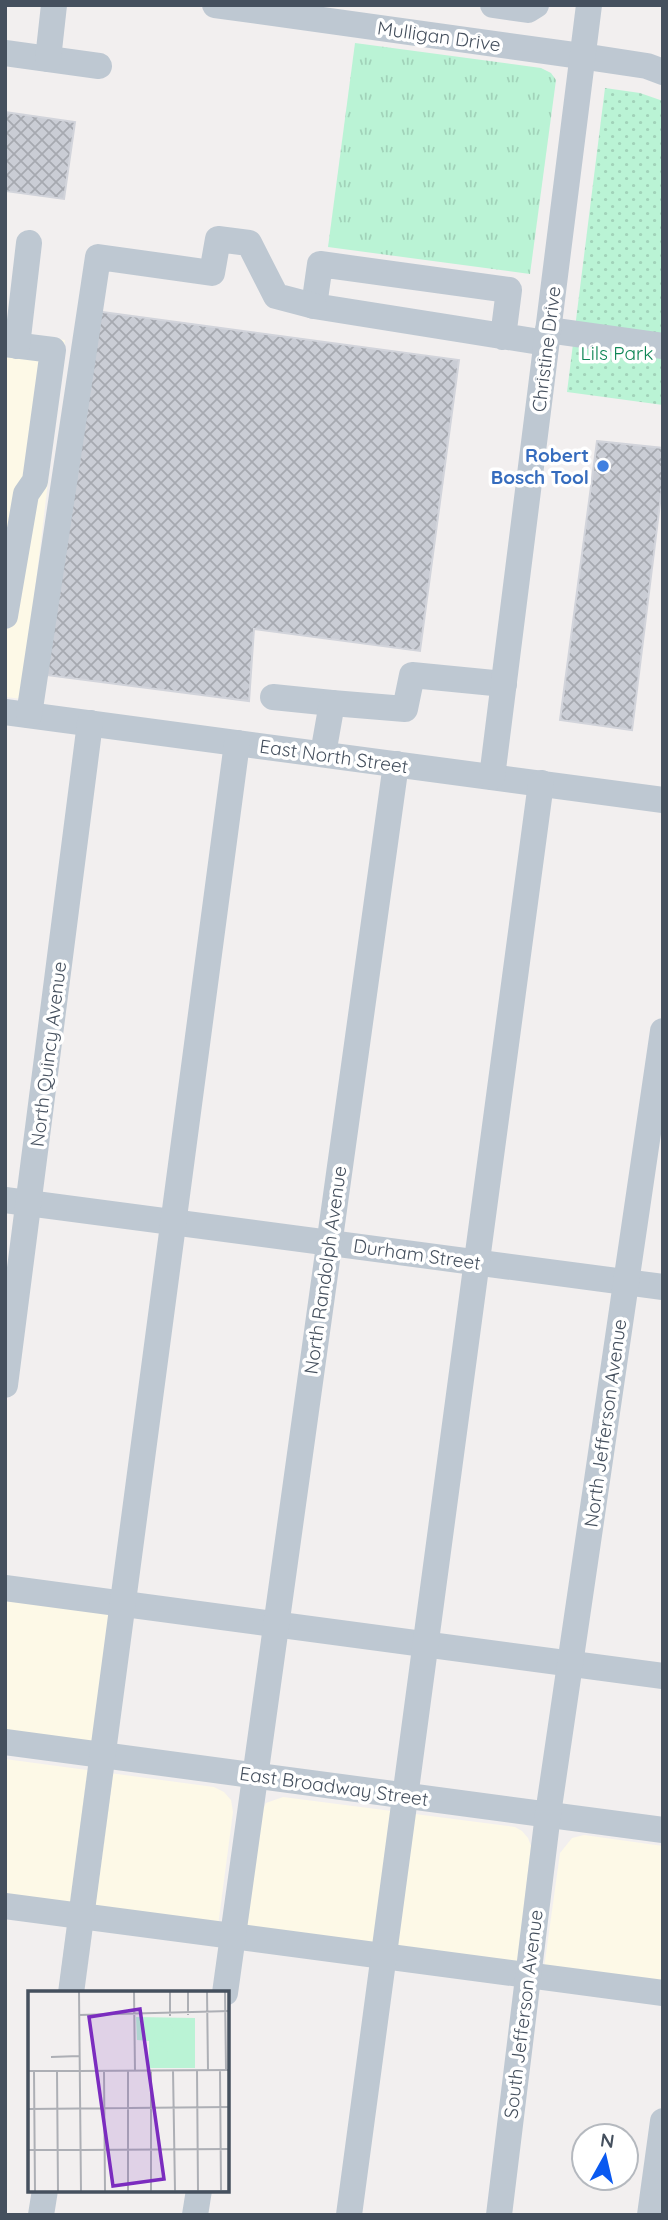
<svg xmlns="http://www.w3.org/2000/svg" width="668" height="2220" font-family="Quicksand,sans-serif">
	<defs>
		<pattern id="grass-tufts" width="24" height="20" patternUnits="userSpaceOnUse" patternTransform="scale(1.75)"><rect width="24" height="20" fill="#baf3d5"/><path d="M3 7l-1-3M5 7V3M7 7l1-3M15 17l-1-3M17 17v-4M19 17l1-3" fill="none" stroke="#a1d2b9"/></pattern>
		<pattern id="park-dots" width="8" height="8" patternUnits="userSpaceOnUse" patternTransform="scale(1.75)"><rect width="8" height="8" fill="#baf3d5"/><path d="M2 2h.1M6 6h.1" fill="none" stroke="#a1d2b9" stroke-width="1.8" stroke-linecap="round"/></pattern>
		<pattern id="building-cross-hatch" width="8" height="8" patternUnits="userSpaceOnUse" patternTransform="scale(1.75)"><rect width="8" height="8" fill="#cacdd5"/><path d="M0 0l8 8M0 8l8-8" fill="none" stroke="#a6a9b0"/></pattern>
	</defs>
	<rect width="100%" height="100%" fill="#f2efef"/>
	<g fill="#fdf9e7">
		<path d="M5,332L65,340L22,699L5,697Z"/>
		<path d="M5,1592L117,1607L97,1739L90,1741L5,1731Z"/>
		<path d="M5,1759L214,1787L224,1792L231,1800L233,1812L218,1926L5,1898Z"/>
		<path d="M283,1797L515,1827L522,1831L528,1838L531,1846L517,1966L245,1927L262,1812L266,1803Z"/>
		<path d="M584,1835L663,1846V1984L544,1968L560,1853L572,1838Z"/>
	</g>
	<path fill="url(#grass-tufts)" d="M355,43L541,68L551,73L556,80L530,274L328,247Z"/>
	<path fill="url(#park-dots)" d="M605,88L640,93L663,101V405L567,392Z"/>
	<g fill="url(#building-cross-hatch)" stroke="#d2d4db" stroke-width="2">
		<path d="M5,112L75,122L64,199L5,191Z"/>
		<path d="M95,311L459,360L420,651L254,629L249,701L46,675Z"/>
		<path d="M597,441L663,448V479L632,730L560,720Z"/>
	</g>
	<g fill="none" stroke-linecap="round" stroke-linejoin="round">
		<g stroke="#bec8d2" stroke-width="26">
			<path d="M215,5L581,56L647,66L663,72"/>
			<path d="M493,5L528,10L536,5"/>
			<path d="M5,53L99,66"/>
			<path d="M48,59L54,5"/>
			<path d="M548,330L663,346"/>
			<path d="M503,337L509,290L320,264L314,306L546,343"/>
			<path d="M5,344L53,350L35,481L26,494L5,616"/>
			<path d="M17,346L29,243"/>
			<path d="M273,697L332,703"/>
			<path d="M5,712L663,800"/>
			<path d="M29,715L98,257L212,273L218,239L249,243L276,296L314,306"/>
			<path d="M323,754L332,703L405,709L412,675L504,684"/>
			<path d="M492,777L589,5"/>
			<path d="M5,1200L663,1287"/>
			<path d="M5,1385L90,723"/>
			<path d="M5,1588L663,1676"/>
			<path d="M5,1742L663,1830"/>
			<path d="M5,1906L663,1993"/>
			<path d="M71,1993L237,743"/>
			<path d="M225,1993L396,764"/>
			<path d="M41,2215L45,2190"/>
			<path d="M195,2215L199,2190"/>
			<path d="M349,2215L541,783"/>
			<path d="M499,2215L548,1814L663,1031"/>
			<path d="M650,2215L663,2121"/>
		</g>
	</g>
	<circle fill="#3f7fe0" stroke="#fff" stroke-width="2.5" cx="603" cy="466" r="7"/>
	<g text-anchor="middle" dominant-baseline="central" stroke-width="7" stroke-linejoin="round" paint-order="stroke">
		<g font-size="19" fill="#45505e" stroke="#fff">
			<text transform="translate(439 36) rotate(8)">Mulligan Drive</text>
			<text transform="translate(546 349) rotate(-83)">Christine Drive</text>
			<text transform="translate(334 756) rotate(8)">East North Street</text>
			<text transform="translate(48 1054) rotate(-83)">North Quincy Avenue</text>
			<text transform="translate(417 1254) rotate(8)">Durham Street</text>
			<text transform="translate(325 1270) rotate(-82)">North Randolph Avenue</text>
			<text transform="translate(605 1423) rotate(-82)">North Jefferson Avenue</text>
			<text transform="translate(334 1786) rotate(8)">East Broadway Street</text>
			<text transform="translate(523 2014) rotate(-83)">South Jefferson Avenue</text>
		</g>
		<g font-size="19" fill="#0f8656" stroke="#fff">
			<text x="617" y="353">Lils Park</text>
		</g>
		<g font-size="19" font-weight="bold" fill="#366cbe" stroke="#fff" text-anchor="end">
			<text x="589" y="455">Robert<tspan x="589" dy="22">Bosch Tool</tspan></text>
		</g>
	</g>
	<g transform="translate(28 1991)">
		<rect width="201" height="201" fill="#f2efef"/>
		<path d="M108,26L167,27V77H121V50L109,49Z" fill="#baf3d5"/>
		<path d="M126 41a10 10 0 1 1 20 0a10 10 0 1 1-20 0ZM122 64a9 9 0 1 1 18 0a9 9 0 1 1-18 0Z" fill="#baf3d5"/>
		<path fill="none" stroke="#adafb5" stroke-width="2" d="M51,0L53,201M106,0L107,80M142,0V25M160,0V24M179,0L180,79M197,0L198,79M51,24L202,20M23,66L51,65M145,79L147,200M169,79L170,200M192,79L193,200M0,80H51M6,80L7,201M29,80L30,201M51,80L202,79M76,80L77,201M100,80V201M123,80V201M0,118L202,116M0,159H53M53,159L202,158M82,201L202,200"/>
		<path fill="#7b2cbf" fill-opacity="0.15" stroke="#7b2cbf" stroke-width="3.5" d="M112,18L136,188L85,195L61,26Z"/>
		<rect width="201" height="201" fill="none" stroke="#45505e" stroke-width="3.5"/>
	</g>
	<rect width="668" height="2220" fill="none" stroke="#45505e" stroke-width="14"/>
	<g transform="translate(605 2157) rotate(8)"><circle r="33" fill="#ffffff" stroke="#b5b9bf" stroke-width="2"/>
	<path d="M0-5L12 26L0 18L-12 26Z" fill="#0a59f0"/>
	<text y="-10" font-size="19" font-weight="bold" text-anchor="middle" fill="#45505e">N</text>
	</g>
</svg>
